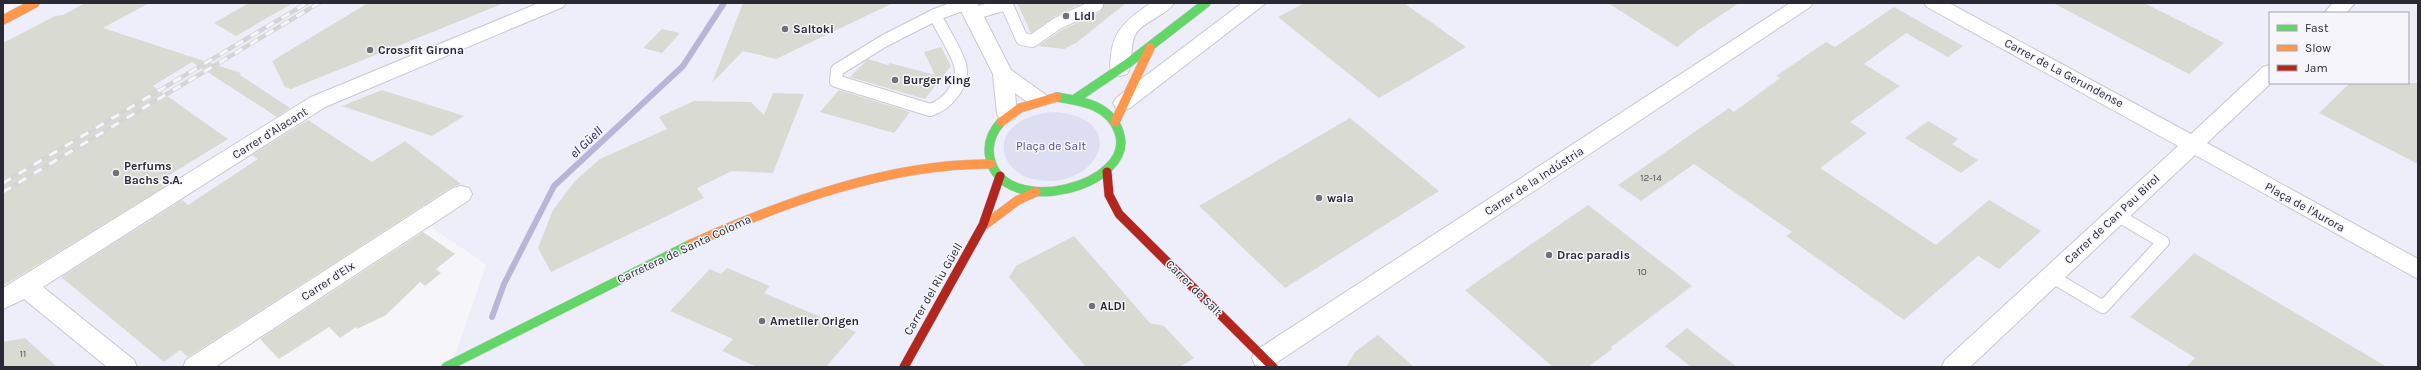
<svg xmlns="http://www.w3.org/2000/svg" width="2421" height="370" font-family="Karla,sans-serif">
	<rect width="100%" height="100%" fill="#f6f6fa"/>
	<path fill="#eeeefb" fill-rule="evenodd" d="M35,3H2418V367H451L486,265L423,221L202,367H3V20ZM2270,13H2408V83H2270Z"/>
	<path fill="#dedef3" d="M1053,112C1135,117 1097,194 1032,179C1004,172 992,140 1018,123C1029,116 1040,113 1053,112Z"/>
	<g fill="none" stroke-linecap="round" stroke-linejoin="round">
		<path stroke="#b7b6d9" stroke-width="6" d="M492,317L504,284L554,186L683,66L724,3"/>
	</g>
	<g fill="#d9dad2">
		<path d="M85,3H149L103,28L241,73L240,75L290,108L277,117L192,62L153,86L228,139L158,182L164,187L3,286V43L55,16L63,15Z"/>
		<path d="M249,3H293L236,36L214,23Z"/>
		<path d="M368,3H502V4L291,89L285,87L272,61Z"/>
		<path d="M743,3H893L776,59L743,51L712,83Z"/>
		<path d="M1017,3H1083L1055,16L1031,33Z"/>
		<path d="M1104,3H1126L1076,43L1064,49L1038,46L1062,30L1100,12Z"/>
		<path d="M1305,3H1404L1466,47L1379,98L1278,17Z"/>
		<path d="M1608,3H1739L1697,31L1677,47Z"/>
		<path d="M2053,3H2144L2224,43L2189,74Z"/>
		<path d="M1894,7L1963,46L1948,57L1906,33L1864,64L1900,86L1850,122L1867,133L1820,168L1936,245L1989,200L2041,231L1999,269L1978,256L1904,320L1786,236L1792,232L1694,164L1641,201L1618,185L1729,108L1734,112L1780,78L1776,76L1826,42L1835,47Z"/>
		<path d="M662,29L680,33L662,53L643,48Z"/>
		<path d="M941,47L951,66L925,99L850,77L868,59L888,65L890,63L935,75L924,52Z"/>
		<path d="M2350,83H2418V164L2319,113Z"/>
		<path d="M382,90L464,116L432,136L342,106Z"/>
		<path d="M839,90L910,112L894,133L820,112Z"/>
		<path d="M773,93L804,94L773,173L732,171L697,188L704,198L551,272L538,248L553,210L575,181L600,159L667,129L659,117L694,101L751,102L764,115Z"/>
		<path d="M1350,118L1439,191L1285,288L1199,206Z"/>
		<path d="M308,120L372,162L405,141L461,184L452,187L188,357L180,350L164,362L61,277L182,200L188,205L258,159L252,155Z"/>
		<path d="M1928,121L1958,139L1952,144L1978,160L1961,173L1905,138Z"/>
		<path d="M1588,205L1692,286L1611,347L1612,349L1588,367H1553L1465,290Z"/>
		<path d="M423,232L455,254L436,269L441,273L425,286L420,282L386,315L357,329L356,327L340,338L329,327L279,359L260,339Z"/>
		<path d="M1074,236L1150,323L1164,326L1194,358L1180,367H1086L1009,277L1016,266Z"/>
		<path d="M2194,253L2387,367H2186L2195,358L2130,317Z"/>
		<path d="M727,268L770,286L764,293L856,332L826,367H757L722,351L733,339L670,311L710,269L721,274Z"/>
		<path d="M1687,328L1737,367H1691L1665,346Z"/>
		<path d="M1378,335L1414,367H1346L1355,352Z"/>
		<path d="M25,338L57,367H3V342Z"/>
	</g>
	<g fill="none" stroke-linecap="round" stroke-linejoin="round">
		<g stroke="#c8c8cf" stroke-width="14">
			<g id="lane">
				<path d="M1006,3L1022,39L1032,41L1058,23L1097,5L1096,3"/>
				<path d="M972,14L1006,4"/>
				<path d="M935,15C942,30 956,50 960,65C965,84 947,105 930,110L836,81L837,70L884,41Z"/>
				<path d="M935,15L967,3"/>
				<path d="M2051,276L2103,307L2163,242L2117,215"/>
			</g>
		</g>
		<g stroke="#c8c8cf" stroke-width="2">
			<g id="street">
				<path d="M539,3H566L563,7L325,107L43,287L134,360L137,367H107L24,299L3,309V288L311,97Z"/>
				<path d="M957,3H977L1011,70L1046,95L1049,100L1046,105C1033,109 1025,100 1015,93L1017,114L1014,119L1007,121L1000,119L997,114L993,74Z"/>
				<path d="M1151,3H1174C1165,17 1144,20 1135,35C1129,47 1134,63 1127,74L1120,76L1113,74C1109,68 1110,62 1111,56C1113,29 1130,17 1151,3Z"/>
				<path d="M1242,3H1266L1130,108L1123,110L1116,108L1113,103L1116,98Z"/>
				<path d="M1790,3H1813L1810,7L1273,365L1267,367L1255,365L1252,358L1255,351Z"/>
				<path d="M1924,3H1949L2191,134L2263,67L2270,65L2271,83L2207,143L2418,259V279L2195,155L1970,367H1942L1945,360L2178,146L1927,7Z"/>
				<path d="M2333,3H2355L2346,13H2324Z"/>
				<path d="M461,186L469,188L472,194L469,200L215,367H183L186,360L453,188Z"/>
			</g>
		</g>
		<g stroke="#c8c8cf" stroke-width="10">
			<g id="fast">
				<path d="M1075,99L1127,64L1206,3"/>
				<path d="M1001,122C991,133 987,144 990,158C1003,221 1138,186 1119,132C1110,105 1082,101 1057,97"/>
				<path d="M446,367L691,244"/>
			</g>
		</g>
		<g stroke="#c8c8cf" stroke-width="10">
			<g id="slow">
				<path d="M3,20L35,3"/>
				<path d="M1001,122L1020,108L1057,97"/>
				<path d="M1115,122L1150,48"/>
				<path d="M986,224L1018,200L1036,192"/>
				<path d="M691,244C782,203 890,163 991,164"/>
			</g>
		</g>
		<g stroke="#c8c8cf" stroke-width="10">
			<g id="jam">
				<path d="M1107,172L1109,195L1119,214L1273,367"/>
				<path d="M904,367L983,225L1000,176"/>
			</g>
		</g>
		<use href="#lane" stroke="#fefefe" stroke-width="12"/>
		<use href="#street" fill="#fefefe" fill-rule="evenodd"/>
		<use href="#fast" stroke="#63d668" stroke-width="9"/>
		<use href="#slow" stroke="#ff974d" stroke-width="9"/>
		<use href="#jam" stroke="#b3261e" stroke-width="9"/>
		<g stroke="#d5d5d6" stroke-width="4.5">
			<g id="rail">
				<path d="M3,183L307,3"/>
				<path d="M3,192L319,3"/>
			</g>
		</g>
		<use href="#rail" stroke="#f5f5fb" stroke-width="3" stroke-dasharray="9" stroke-linecap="butt"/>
	</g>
	<g fill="#717179" stroke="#f5f5fb" stroke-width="1.5">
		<circle cx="1066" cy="16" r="4"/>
		<circle cx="785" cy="29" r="4"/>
		<circle cx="370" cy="50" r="4"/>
		<circle cx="895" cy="80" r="4"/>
		<circle cx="116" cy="173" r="4"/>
		<circle cx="1319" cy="198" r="4"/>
		<circle cx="1549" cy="255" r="4"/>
		<circle cx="1092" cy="306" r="4"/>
		<circle cx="762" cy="321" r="4"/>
	</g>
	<g text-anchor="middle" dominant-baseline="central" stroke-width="3" stroke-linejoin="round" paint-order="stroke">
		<g font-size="10" fill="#56565c">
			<text x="1651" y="178">12-14</text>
			<text x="1642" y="272">10</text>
			<text x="23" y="354">11</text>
		</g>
		<g font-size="12" font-weight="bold" fill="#2a2a34" stroke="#f5f5fb" text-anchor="start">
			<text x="1074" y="16">Lidl</text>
			<text x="793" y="29">Saltoki</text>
			<text x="378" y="50">Crossfit Girona</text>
			<text x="903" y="80">Burger King</text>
			<text x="124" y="166">Perfums<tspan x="124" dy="14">Bachs S.A.</tspan></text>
			<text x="1327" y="198">wala</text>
			<text x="1557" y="255">Drac paradis</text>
			<text x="1100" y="306">ALDI</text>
			<text x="770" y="321">Ametller Origen</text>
		</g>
		<g font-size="12" fill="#2a2a34" stroke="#f5f5fb">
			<text transform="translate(2064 73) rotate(28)">Carrer de La Gerundense</text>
			<text transform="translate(270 133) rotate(-32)">Carrer d'Alacant</text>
			<text transform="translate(1534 181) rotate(-33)">Carrer de la Indústria</text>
			<text transform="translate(2305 207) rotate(29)">Plaça de l'Aurora</text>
			<text transform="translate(2112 219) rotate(-43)">Carrer de Can Pau Birol</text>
			<text transform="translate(684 249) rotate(-25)">Carretera de Santa Coloma</text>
			<text transform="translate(328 281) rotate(-33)">Carrer d'Elx</text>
			<text transform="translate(1194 288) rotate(45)">Carrer de Salt</text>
			<text transform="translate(933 289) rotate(-60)">Carrer del Riu Güell</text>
		</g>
		<g font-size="12" fill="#524e8c" stroke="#f5f5fb">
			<text x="1051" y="146">Plaça de Salt</text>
		</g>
		<g font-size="13" font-style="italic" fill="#2a225c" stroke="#f5f5fb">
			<text transform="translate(586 142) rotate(-43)">el Güell</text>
		</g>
	</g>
	<rect width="2421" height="370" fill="none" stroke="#2a2a34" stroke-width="8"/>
	<rect x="2269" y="12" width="140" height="72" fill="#f5f5fb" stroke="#a4a4ab"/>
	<rect x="2277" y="25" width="20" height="6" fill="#63d668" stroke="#a4a4ab"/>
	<text x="2305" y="32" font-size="12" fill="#2a2a34">Fast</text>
	<rect x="2277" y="45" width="20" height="6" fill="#ff974d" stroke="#a4a4ab"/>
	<text x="2305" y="52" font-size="12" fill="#2a2a34">Slow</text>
	<rect x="2277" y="65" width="20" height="6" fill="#b3261e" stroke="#a4a4ab"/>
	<text x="2305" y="72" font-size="12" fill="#2a2a34">Jam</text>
</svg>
